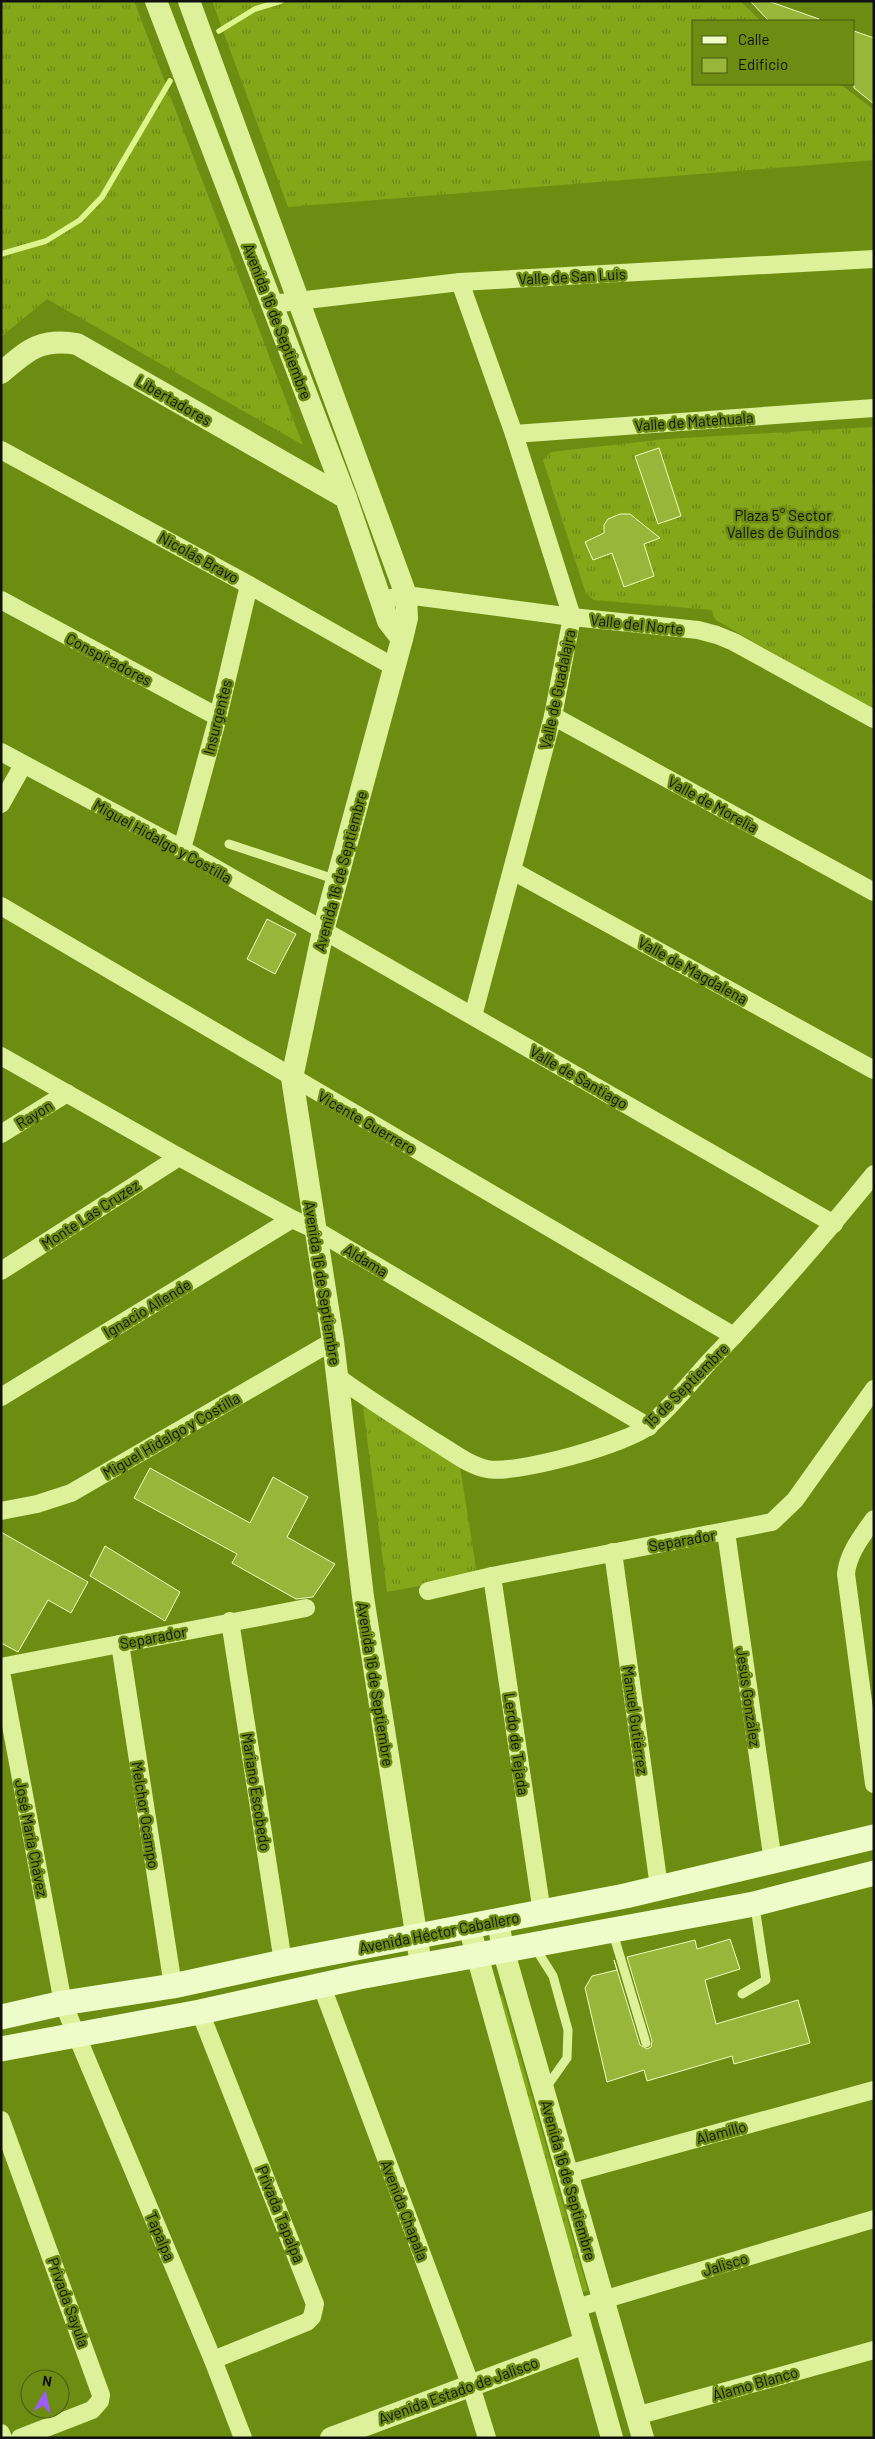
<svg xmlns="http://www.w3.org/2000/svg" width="875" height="2439" font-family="Barlow,sans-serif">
	<defs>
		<pattern id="grass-tufts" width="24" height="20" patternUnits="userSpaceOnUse" patternTransform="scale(1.25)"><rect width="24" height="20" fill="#84a719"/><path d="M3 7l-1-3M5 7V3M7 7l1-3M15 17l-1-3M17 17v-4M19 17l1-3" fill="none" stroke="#6b8715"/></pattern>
	</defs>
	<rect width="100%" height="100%" fill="#6d8d12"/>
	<g fill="url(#grass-tufts)">
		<path d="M1,1H134L303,445L47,299L1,337Z"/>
		<path d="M212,1H740L761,21H694V84H840L874,110V160L288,207Z"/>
		<path d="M874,427V711L714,619L712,610L594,600L586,594L543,460L551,452L666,439Z"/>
		<path d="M362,1399L460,1466L477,1575L387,1592Z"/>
		<path d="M502,1994L588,2291L583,2292L574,2259L566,2255L492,1996Z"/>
	</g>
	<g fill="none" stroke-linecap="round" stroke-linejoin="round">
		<g stroke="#dcf58c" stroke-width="5.5">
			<path d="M219,31L255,9L281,1"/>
			<path d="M1,254L46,241L80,220L102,197L170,81"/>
		</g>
	</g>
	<g fill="#97b63a" stroke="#eefdc1">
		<path d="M750,1H768L819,19L818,21H769Z"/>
		<path d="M854,31L874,38V104L854,88Z"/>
		<path d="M659,448L681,516L658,524L635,456Z"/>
		<path d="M620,514H630L660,538L644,544L654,576L624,587L612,553L593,560L585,542L604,533V525L608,519Z"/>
		<path d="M267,919L296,934L275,974L247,959Z"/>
		<path d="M150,1468L250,1523L273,1477L308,1497L287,1537L335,1564L313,1597L296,1599L232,1563L237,1554L134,1498Z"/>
		<path d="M1,1532L88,1582L71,1613L48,1600L18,1652L1,1643Z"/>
		<path d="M105,1546L180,1592L165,1621L90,1576Z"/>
		<path d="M730,1939L740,1969L705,1980L716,2024L798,2000L810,2043L734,2064L732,2056L647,2081L644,2070L607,2082L585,1988L592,1976L617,1970L614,1960L640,2045L647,2049L651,2047L652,2041L627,1957L695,1940L697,1949Z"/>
	</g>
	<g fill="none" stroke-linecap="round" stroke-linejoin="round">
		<g stroke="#dcf19a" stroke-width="9">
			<path d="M229,844L337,880"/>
			<path d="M613,1933L646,2043"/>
			<path d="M534,1946L553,1976L568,2030L567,2058L545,2089"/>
			<path d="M742,1994L766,1980L755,1907"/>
		</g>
		<g stroke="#dcf19a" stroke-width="18">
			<path d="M460,282L514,434L572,617L553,716L473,1016"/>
			<path d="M272,304L460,282L874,259"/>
			<path d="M514,434L874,408"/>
			<path d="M1,450L249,585L394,667"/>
			<path d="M1,600L218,717"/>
			<path d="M381,600L406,595L572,617L698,630L717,635L734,642L874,719"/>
			<path d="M553,716L874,892"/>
			<path d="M1,752L182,849L834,1224"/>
			<path d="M1,804L23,765"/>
			<path d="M182,849L218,717L249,585"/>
			<path d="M513,871L874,1070"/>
			<path d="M1,906L734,1336"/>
			<path d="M1,1056L179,1157L292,1219L314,1229L649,1427"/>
			<path d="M1,1134L67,1093"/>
			<path d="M1,1271L179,1157"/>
			<path d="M336,1376C368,1399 401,1420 434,1441C451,1451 468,1465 487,1469C514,1475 628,1444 650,1425C671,1407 690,1383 709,1362C767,1302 821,1239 874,1174"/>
			<path d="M1,1397L292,1219"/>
			<path d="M1,1511L37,1504L71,1493L333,1341"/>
			<path d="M874,1519C862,1536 848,1553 846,1574L874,1784"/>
			<path d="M726,1532L773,1862"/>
			<path d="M613,1552L659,1887"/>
			<path d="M492,1576L542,1913"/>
			<path d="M428,1591L492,1576L772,1522L795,1500L874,1389"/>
			<path d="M230,1621L283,1962"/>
			<path d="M120,1644L173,1986"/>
			<path d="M1,1667L306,1608"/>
			<path d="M1,1672L63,2003L213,2360L243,2438"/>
			<path d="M321,1984L471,2386L487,2438"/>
			<path d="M200,2012L315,2304L312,2317L307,2322L213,2360"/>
			<path d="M1,2120L101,2395L100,2401L92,2410L20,2438"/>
			<path d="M568,2174L874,2090"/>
			<path d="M576,2308L874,2219"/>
			<path d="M636,2416L874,2350"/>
			<path d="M1,2433L3,2438"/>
		</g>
		<g stroke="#dcf19a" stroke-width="22">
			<path d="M156,1L346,498L388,621L402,639"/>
			<path d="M189,1L406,595L407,618L402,639L323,931L292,1078L333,1341L363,1597L421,1965"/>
			<path d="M1,373C28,350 40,338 77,344L346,498"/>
			<path d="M498,1922L503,1949L643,2438"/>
			<path d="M469,1926L612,2438"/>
			<path d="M331,2438L585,2343"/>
		</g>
		<g stroke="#eefcc9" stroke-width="25">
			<path d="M1,2017L63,2003L173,1986L283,1962L625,1896L874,1837"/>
			<path d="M1,2049L200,2012L359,1977L754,1904L874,1873"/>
		</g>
	</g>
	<g text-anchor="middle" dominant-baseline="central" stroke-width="5" stroke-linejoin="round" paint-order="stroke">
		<g font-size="15" fill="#111" stroke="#6d8d12">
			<text transform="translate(572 276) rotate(-3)">Valle de San Luis</text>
			<text transform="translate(278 321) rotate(69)">Avenida 16 de Septiembre</text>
			<text transform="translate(174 400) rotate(30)">Libertadores</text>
			<text transform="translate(694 421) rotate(-4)">Valle de Matehuala</text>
			<text transform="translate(199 557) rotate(29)">Nicolás Bravo</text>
			<text transform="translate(637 624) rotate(6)">Valle del Norte</text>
			<text transform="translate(109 659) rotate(28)">Conspiradores</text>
			<text transform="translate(557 689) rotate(-78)">Valle de Guadalajra</text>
			<text transform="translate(217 717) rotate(-76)">Insurgentes</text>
			<text transform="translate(713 804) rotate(29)">Valle de Morelia</text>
			<text transform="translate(163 841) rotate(29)">Miguel Hidalgo y Costilla</text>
			<text transform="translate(340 871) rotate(-75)">Avenida 16 de Septiembre</text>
			<text transform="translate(693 970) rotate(29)">Valle de Magdalena</text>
			<text transform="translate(579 1077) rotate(30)">Valle de Santiago</text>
			<text transform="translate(34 1114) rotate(-32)">Rayon</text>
			<text transform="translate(367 1122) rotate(30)">Vicente Guerrero</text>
			<text transform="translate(90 1214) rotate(-33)">Monte Las Cruzez</text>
			<text transform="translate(366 1260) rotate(31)">Aldama</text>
			<text transform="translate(323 1283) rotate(81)">Avenida 16 de Septiembre</text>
			<text transform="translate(147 1308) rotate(-31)">Ignacio Allende</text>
			<text transform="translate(686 1385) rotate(-45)">15 de Septiembre</text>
			<text transform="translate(171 1435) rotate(-30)">Miguel Hidalgo y Costilla</text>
			<text transform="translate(682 1540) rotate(-10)">Separador</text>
			<text transform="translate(153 1637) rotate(-11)">Separador</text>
			<text transform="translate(376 1684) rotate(81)">Avenida 16 de Septiembre</text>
			<text transform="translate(749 1697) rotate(82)">Jesús González</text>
			<text transform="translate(636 1720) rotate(82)">Manuel Gutiérrez</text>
			<text transform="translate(517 1744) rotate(82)">Lerdo de Tejada</text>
			<text transform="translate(257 1792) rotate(81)">Mariano Escobedo</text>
			<text transform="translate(146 1815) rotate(81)">Melchor Ocampo</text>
			<text transform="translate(32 1838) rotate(79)">José María Chávez</text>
			<text transform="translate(439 1932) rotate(-11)">Avenida Héctor Caballero</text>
			<text transform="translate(721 2132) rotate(-15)">Alamillo</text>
			<text transform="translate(569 2180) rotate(74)">Avenida 16 de Septiembre</text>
			<text transform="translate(405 2210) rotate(69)">Avenida Chapala</text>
			<text transform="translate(281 2214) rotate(68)">Privada Tapalpa</text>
			<text transform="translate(161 2236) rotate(67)">Tapalpa</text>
			<text transform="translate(725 2264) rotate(-17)">Jalisco</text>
			<text transform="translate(69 2302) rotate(70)">Privada Sayula</text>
			<text transform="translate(755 2383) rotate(-16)">Álamo Blanco</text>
			<text transform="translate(458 2390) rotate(-20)">Avenida Estado de Jalisco</text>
		</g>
		<g font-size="15" fill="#111" stroke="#6d8d12">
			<text x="783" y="515">Plaza 5° Sector<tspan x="783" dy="17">Valles de Guindos</tspan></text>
		</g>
	</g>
	<rect width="875" height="2439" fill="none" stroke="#111111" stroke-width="5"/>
	<rect x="692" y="20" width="162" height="65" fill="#6d8d12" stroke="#485b12"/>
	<rect x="702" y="36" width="25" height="8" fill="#eefcc9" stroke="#485b12"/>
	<text x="738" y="45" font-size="15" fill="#111111">Calle</text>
	<rect x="702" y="58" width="25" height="15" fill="#97b63a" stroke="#485b12"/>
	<text x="738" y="70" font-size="15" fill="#111111">Edificio</text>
	<g transform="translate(45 2394) rotate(9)"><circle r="24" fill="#6d8d12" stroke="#485b12"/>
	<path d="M0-4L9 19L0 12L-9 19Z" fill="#9e5bff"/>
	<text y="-8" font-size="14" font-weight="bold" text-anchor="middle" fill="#111111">N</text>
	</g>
</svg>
